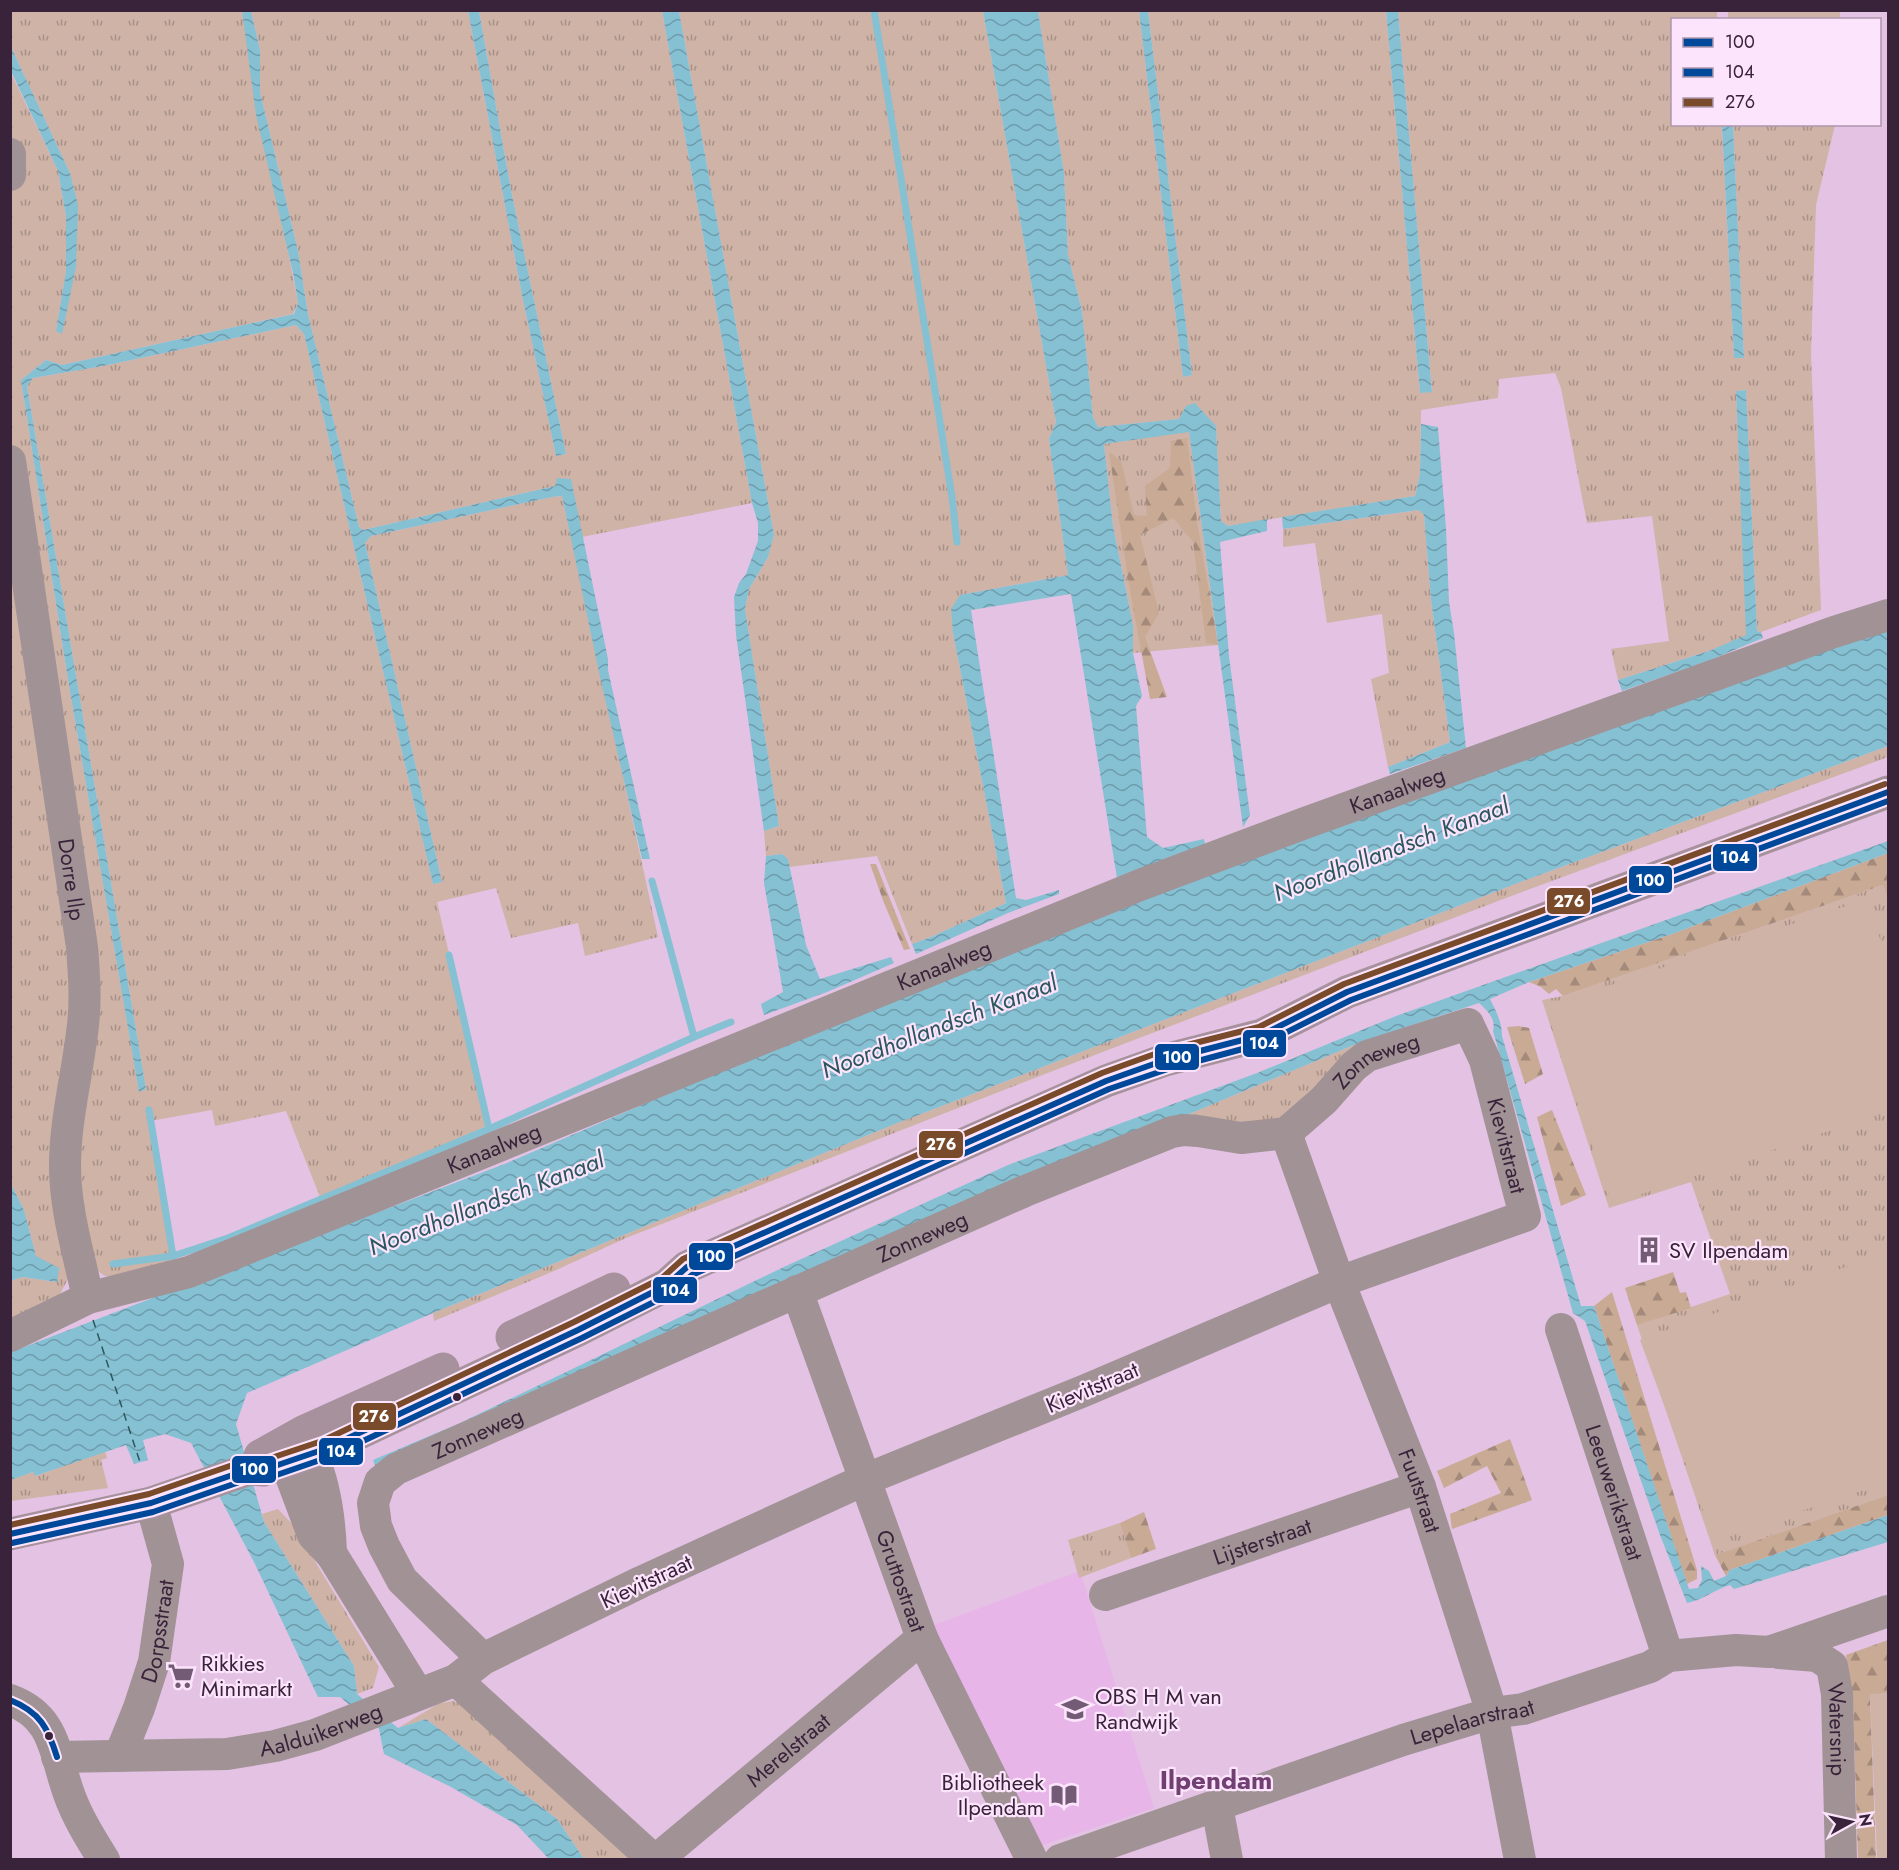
<svg xmlns="http://www.w3.org/2000/svg" width="1899" height="1870" font-family="Jost,sans-serif">
	<defs>
		<pattern id="grass-tufts" width="24" height="20" patternUnits="userSpaceOnUse" patternTransform="scale(1.5)"><rect width="24" height="20" fill="#ceb3a6"/><path d="M3 7l-1-3M5 7V3M7 7l1-3M15 17l-1-3M17 17v-4M19 17l1-3" fill="none" stroke="#a89188"/></pattern>
		<pattern id="forest-firs" width="22" height="20" patternUnits="userSpaceOnUse" patternTransform="scale(1.5)"><rect width="22" height="20" fill="#c9aa94"/><path d="M5 1l3.5 6h-7zM16 11l3.5 6h-7z" fill="#a48a7a"/></pattern>
		<pattern id="water-waves" width="16" height="10" patternUnits="userSpaceOnUse" patternTransform="scale(1.5)"><rect width="16" height="10" fill="#85c1d3"/><path d="M0 5q4-4 8 0t8 0" fill="none" stroke="#6e9cac"/></pattern>
	</defs>
	<rect width="100%" height="100%" fill="#e3c2e3"/>
	<path fill="#e7b5e8" d="M1080,1571L1154,1808L1039,1846L931,1626Z"/>
	<g fill="url(#grass-tufts)">
		<path d="M11,11H242L298,303L293,314L62,365L46,360L21,380L68,680L139,1091L146,1089L27,386L33,378L103,366L296,325L304,334L433,884L442,882L365,543L371,536L552,497L562,496L658,937L585,956L578,923L511,938L496,888L437,902L489,1125L369,1178L320,1197L286,1111L215,1126L212,1110L150,1121L175,1264L120,1276H105L92,1267L70,1275L59,1296L11,1319V1281L22,1277L57,1282L36,1256L24,1210L12,1186L11,1152L10,71L58,171L66,216V271L56,331L76,267L70,173L11,47Z"/>
		<path d="M251,11H468L522,295L556,456L566,454L511,190L479,11H662L752,503L582,537L571,480L555,486L363,530L359,527L308,314L298,251L260,92V50Z"/>
		<path d="M679,11H983L1056,422L1049,439L1068,575L960,595L953,633L1006,903L931,937L912,944L877,856L789,867L788,859L782,854L766,856L764,831L779,826L745,609L749,589L768,557L774,535Z"/>
		<path d="M1038,11H1139L1183,377L1192,375L1148,11H1386L1420,393L1432,391L1398,11H1717V19L1672,20V124L1722,125L1734,358H1744L1733,125H1835L1816,205L1811,354L1821,610L1761,632L1757,631L1746,390L1736,391L1747,635L1709,651L1618,680L1611,649L1669,641L1652,516L1587,523L1561,388L1555,373L1499,379L1498,398L1421,410L1420,474L1415,496L1228,526L1221,521L1216,426L1186,406L1180,419L1098,427L1093,417L1082,311L1068,255L1064,173Z"/>
		<rect x="1728" y="11" width="112" height="8"/>
		<path d="M1189,431L1218,645L1133,653V625L1113,526L1104,444Z"/>
		<path d="M1420,510L1424,515L1431,600L1450,742L1388,767L1371,679L1389,673L1382,614L1327,623L1315,543L1283,547V529Z"/>
		<path d="M1888,746V757L1506,898L1045,1074L626,1238L554,1271L434,1321L433,1313L890,1126L1523,881Z"/>
		<path d="M1883,885L1888,900V1495L1715,1555L1637,1325L1730,1294L1691,1182L1609,1208L1542,1000L1563,996Z"/>
		<path d="M1361,1042L1326,1081L1278,1120L1262,1124L1175,1120Z"/>
		<path d="M105,1451L107,1458L101,1460L108,1488L11,1501L10,1480L33,1472L36,1476Z"/>
		<path d="M278,1509L293,1525L379,1667L373,1688L357,1694L354,1666L264,1522L262,1514Z"/>
		<path d="M1120,1523L1131,1558L1079,1578L1068,1540Z"/>
		<path d="M452,1701L468,1705L638,1859H584L557,1819L426,1719L398,1728L438,1704Z"/>
	</g>
	<g fill="url(#forest-firs)">
		<path d="M1187,438L1197,522L1218,645L1206,643L1193,542L1173,518L1140,535L1159,613L1145,637L1167,697L1150,699L1129,585L1109,452L1121,461L1134,515L1147,516L1145,486L1170,468L1171,441Z"/>
		<path d="M1888,853V900L1883,885L1563,996L1556,989L1549,994L1541,987L1529,982L1672,934Z"/>
		<path d="M870,864H876L910,949L904,950L884,903Z"/>
		<path d="M1519,1026L1529,1028L1543,1074L1525,1084L1507,1027Z"/>
		<path d="M1552,1110L1586,1195L1561,1206L1537,1117Z"/>
		<path d="M1673,1272L1680,1293L1686,1292L1691,1308L1637,1325L1625,1288Z"/>
		<path d="M1612,1292L1697,1570V1579L1687,1584L1594,1306Z"/>
		<path d="M1510,1439L1532,1500L1452,1529L1450,1514L1501,1493L1487,1466L1444,1488L1437,1471Z"/>
		<path d="M1888,1495V1515L1730,1570L1726,1576L1715,1555Z"/>
		<path d="M1144,1512L1156,1549L1131,1558L1120,1523Z"/>
		<path d="M1888,1640V1693L1870,1695L1876,1858L1888,1857V1859H1858L1853,1704L1846,1655Z"/>
	</g>
	<g fill="#ceb3a6">
		<path d="M1867,899L1888,963V1111L1612,1204L1545,1007Z"/>
		<path d="M1888,1252V1482L1714,1540L1640,1340Z"/>
		<path d="M1888,1693V1857L1877,1858L1870,1694Z"/>
	</g>
	<g fill="url(#water-waves)">
		<path d="M242,11H251L260,50V92L298,251L308,314L359,527L363,530L555,486L557,478L571,479L608,659V670L650,859H642L600,677L562,496L552,497L371,536L365,543L442,882L433,884L304,334L296,325L103,366L33,378L27,386L146,1089L139,1092L68,680L21,380L46,360L62,365L294,314L298,303L293,273L256,115Z"/>
		<path d="M468,11H479L511,190L566,454L556,456L522,295Z"/>
		<path d="M662,11H679L774,535L768,557L749,589L745,609L779,826L764,831L736,635L734,597L739,583L746,574L758,541V523L752,503Z"/>
		<path d="M983,11H1038L1064,173L1068,255L1082,311L1093,417L1098,427L1179,419L1186,406L1195,403L1216,426L1221,521L1228,526L1267,519V531L1220,542L1229,656L1250,815L1243,827L1189,432L1104,444L1113,526L1133,625V653L1142,696L1136,706L1147,837L1163,848L1204,839L1206,848L1888,628V746L1523,881L890,1126L433,1313L247,1393L236,1424L264,1522L354,1666L357,1694L398,1728L426,1719L557,1819L584,1859H549L517,1825L451,1787L384,1754L379,1729L340,1697H318L254,1562L191,1443L165,1434L143,1440L148,1460L134,1464L126,1445L35,1476L33,1472L11,1480V1352L507,1163L993,954L1117,878L1071,594L971,610L1016,898L1026,900L1059,890V894L1008,913L916,954L912,944L931,937L1006,903L953,633L951,609L960,595L1068,575L1049,439L1056,422Z"/>
		<path d="M1139,11H1148L1192,375L1183,377Z"/>
		<path d="M1386,11H1398L1432,392L1420,393Z"/>
		<path d="M11,47L70,173L78,205L76,267L62,334L56,331L66,271V216L58,171L11,71Z"/>
		<path d="M1722,125H1733L1744,358H1734Z"/>
		<path d="M1746,390L1757,631L1761,632L1763,638L1708,661L1622,691L1618,680L1709,651L1746,635L1736,391Z"/>
		<path d="M1421,424L1438,427L1446,529L1449,602L1454,633L1466,748L1390,774L1388,767L1450,742L1431,600L1424,515L1419,510L1283,529L1282,517L1415,496L1420,474Z"/>
		<path d="M1888,841V853L1672,934L1529,982L1490,999C1496,1011 1502,1022 1502,1036L1581,1306H1594L1689,1589L1698,1588L1702,1580L1701,1566L1709,1571L1714,1581L1726,1576L1730,1570L1888,1515V1542L1734,1589L1730,1585C1714,1590 1703,1600 1687,1603L1660,1535L1585,1321L1573,1313L1493,1031C1496,1019 1488,1011 1479,1003L1361,1042L1175,1120L376,1467L373,1460L460,1423L786,1266L1008,1165L1257,1073L1396,1016Z"/>
		<path d="M782,854L788,859L806,945L820,979L891,957L894,963L827,992L764,1015L761,1004L783,992L764,883L766,856Z"/>
		<path d="M10,1152L12,1186L24,1210L36,1256L59,1268L57,1282L22,1277L11,1281Z"/>
	</g>
	<g fill="none" stroke-linecap="round" stroke-linejoin="round">
		<g stroke="#85c1d3" stroke-width="7">
			<path d="M874,10L952,497L957,542"/>
			<path d="M652,881L694,1037L731,1022"/>
			<path d="M489,1129L694,1037"/>
			<path d="M173,1256L228,1238L489,1129L449,955"/>
			<path d="M113,1264L173,1256L149,1110"/>
		</g>
		<path stroke="#2a565c" stroke-width="1.5" stroke-dasharray="8 6" stroke-linecap="butt" d="M93,1320L140,1462"/>
		<g stroke="#a19295" stroke-width="32">
			<path d="M10,154V175"/>
			<path id="s1" d="M10,461L82,947C84,973 86,999 83,1025C78,1072 65,1119 65,1166C65,1210 79,1255 88,1298"/>
			<path id="s2" d="M1286,1133L1339,1282L1420,1487L1492,1713L1520,1860"/>
			<path id="s3" d="M797,1291L922,1638L1032,1860"/>
			<path id="s4" d="M1561,1329L1668,1656"/>
			<path id="s5" d="M10,1336L88,1298L189,1272L1140,885L1305,823L1834,632L1888,615"/>
			<path d="M276,1448L286,1463L313,1535L332,1555L418,1694"/>
			<path d="M284,1450L312,1455C326,1487 330,1520 331,1554"/>
			<path id="s6" d="M1105,1595L1420,1487"/>
			<path id="s7" d="M1779,1653L1817,1656L1832,1666L1837,1694L1841,1860"/>
			<path d="M456,1680L654,1860"/>
			<path d="M10,1700C56,1717 54,1753 69,1794C77,1817 91,1839 104,1860"/>
			<path id="s8" d="M120,1755L139,1708L154,1662L168,1564L151,1503"/>
			<path id="s9" d="M57,1757L227,1754L275,1746L315,1735L456,1680L483,1659L402,1580L384,1546L376,1526L373,1503L380,1482L396,1469L1025,1191L1172,1132L1184,1130L1198,1131L1241,1138L1286,1133L1324,1100L1354,1066L1367,1056L1468,1024L1485,1060L1525,1216L1339,1282L1086,1390L864,1480L641,1582L483,1659"/>
			<path d="M1217,1806L1227,1860"/>
			<path id="s10" d="M656,1860L922,1638"/>
			<path id="s11" d="M1060,1860L1403,1740L1492,1713L1523,1709L1650,1667L1668,1656L1736,1650L1769,1652L1888,1611"/>
		</g>
		<g stroke="#a7919c" stroke-width="33">
			<path d="M512,1337L614,1289"/>
			<path d="M260,1456L305,1431L443,1369"/>
			<path d="M10,1534L151,1503L250,1469L263,1470L325,1449L578,1330L667,1285L687,1267L1106,1081L1165,1060L1262,1035L1347,992L1888,792"/>
		</g>
		<g stroke="#fce4fc" stroke-width="10">
			<path id="bus-1" d="M10,1534L151,1503L250,1469L263,1470L325,1449L578,1330L667,1285L687,1267L1106,1081L1165,1060L1262,1035L1347,992L1888,792"/>
		</g>
		<g stroke="#fce4fc" stroke-width="10">
			<path id="bus-2" d="M12,1543L153,1512L251,1478L265,1479L329,1457L582,1338L672,1293L692,1275L1109,1089L1168,1069L1265,1043L1351,1000L1888,801"/>
		</g>
		<g stroke="#fce4fc" stroke-width="10">
			<path id="bus-3" d="M10,1525L149,1494L247,1460L262,1461L322,1441L574,1322L662,1278L683,1259L1102,1073L1163,1051L1259,1027L1344,984L1885,784"/>
		</g>
		<g stroke="#fce4fc" stroke-width="10">
			<path id="bus-4" d="M10,1700C40,1712 48,1728 57,1757"/>
		</g>
		<use href="#bus-1" stroke="#004899" stroke-width="6"/>
		<use href="#bus-2" stroke="#004899" stroke-width="6"/>
		<use href="#bus-3" stroke="#7a4b2a" stroke-width="6"/>
		<use href="#bus-4" stroke="#004899" stroke-width="6"/>
	</g>
	<defs>
		<g id="building-bare" transform="scale(2.07)"><path d="M-4-6H4V6H1V3H-1V6H-4ZM-2.5-4.3h1.7v1.8h-1.7ZM.8-4.3h1.7v1.8H.8ZM-2.5-1h1.7V.8h-1.7ZM.8-1h1.7V.8H.8Z" fill="#745b75" stroke="#fce4fc" stroke-width="2.5" paint-order="stroke"/></g>
		<g id="supermarket-bare" transform="scale(2.07)"><path d="M-6-5.5h2.5l.6 2H6L4.5 2H-2.5L-4.4-4H-6ZM-1.5 3.2a1.3 1.3 0 1 0 .1 0ZM3 3.2a1.3 1.3 0 1 0 .1 0Z" fill="#745b75" stroke="#fce4fc" stroke-width="2.5" paint-order="stroke"/></g>
		<g id="school-bare" transform="scale(2.07)"><path d="M0-5L7-2L0 1L-7-2ZM-4 1L0 2.5L4 1V4Q0 6-4 4Z" fill="#745b75" stroke="#fce4fc" stroke-width="2.5" paint-order="stroke"/></g>
		<g id="library-bare" transform="scale(2.07)"><path d="M-6-4Q-3-5.5-.7-3.5V5Q-3 3-6 4ZM6-4Q3-5.5 .7-3.5V5Q3 3 6 4Z" fill="#745b75" stroke="#fce4fc" stroke-width="2.5" paint-order="stroke"/></g>
	</defs>
	<g fill-rule="evenodd">
		<use href="#building-bare" x="1649" y="1250"/>
		<use href="#supermarket-bare" x="181" y="1676"/>
		<use href="#school-bare" x="1075" y="1709"/>
		<use href="#library-bare" x="1064" y="1795"/>
	</g>
	<g fill="#39233a" stroke="#fce4fc" stroke-width="2">
		<circle cx="457" cy="1397" r="5"/>
		<circle cx="49" cy="1736" r="5"/>
	</g>
	<g text-anchor="middle" dominant-baseline="central" stroke-width="4.5" stroke-linejoin="round" paint-order="stroke">
		<g font-size="22" fill="#39233a" stroke="#fce4fc">
			<text stroke="none"><textPath href="#s5" startOffset="1492">Kanaalweg</textPath></text>
			<text stroke="none"><textPath href="#s1" startOffset="423">Dorre Ilp</textPath></text>
			<text stroke="none"><textPath href="#s5" startOffset="1006">Kanaalweg</textPath></text>
			<text stroke="none"><textPath href="#s9" startOffset="1764">Zonneweg</textPath></text>
			<text stroke="none"><textPath href="#s9" startOffset="1992">Kievitstraat</textPath></text>
			<text stroke="none"><textPath href="#s5" startOffset="520">Kanaalweg</textPath></text>
			<text stroke="none"><textPath href="#s9" startOffset="1260">Zonneweg</textPath></text>
			<text transform="translate(1092 1387) rotate(-23)">Kievitstraat</text>
			<text stroke="none"><textPath href="#s9" startOffset="774">Zonneweg</textPath></text>
			<text stroke="none"><textPath href="#s2" startOffset="382">Fuutstraat</textPath></text>
			<text stroke="none"><textPath href="#s4" startOffset="172">Leeuwerikstraat</textPath></text>
			<text stroke="none"><textPath href="#s6" startOffset="166">Lijsterstraat</textPath></text>
			<text transform="translate(646 1581) rotate(-25)">Kievitstraat</text>
			<text stroke="none"><textPath href="#s3" startOffset="308">Gruttostraat</textPath></text>
			<text stroke="none"><textPath href="#s8" startOffset="130">Dorpsstraat</textPath></text>
			<text stroke="none"><textPath href="#s11" startOffset="435">Lepelaarstraat</textPath></text>
			<text stroke="none"><textPath href="#s9" startOffset="267">Aalduikerweg</textPath></text>
			<text stroke="none"><textPath href="#s7" startOffset="120">Watersnip</textPath></text>
			<text stroke="none"><textPath href="#s10" startOffset="172">Merelstraat</textPath></text>
		</g>
		<g font-size="22" fill="#39233a" stroke="#fce4fc" text-anchor="start">
			<text x="1669" y="1250">SV Ilpendam</text>
			<text x="201" y="1663">Rikkies<tspan x="201" dy="25">Minimarkt</tspan></text>
			<text x="1095" y="1696">OBS H M van<tspan x="1095" dy="25">Randwijk</tspan></text>
			<text x="1044" y="1782" text-anchor="end">Bibliotheek<tspan x="1044" dy="25">Ilpendam</tspan></text>
		</g>
		<g font-size="24" font-style="italic" fill="#2a565c" stroke="#fce4fc">
			<text transform="translate(1391 849) rotate(-21)">Noordhollandsch Kanaal</text>
			<text transform="translate(939 1026) rotate(-21)">Noordhollandsch Kanaal</text>
			<text transform="translate(486 1203) rotate(-21)">Noordhollandsch Kanaal</text>
		</g>
		<g font-size="26" font-weight="bold" fill="#723f73" stroke="#fce4fc">
			<text x="1216" y="1780">Ilpendam</text>
		</g>
	</g>
	<g stroke="#fce4fc" stroke-width="2">
		<rect x="1712" y="843" width="46" height="29" rx="6" fill="#004899"/>
		<rect x="1628" y="865" width="45" height="29" rx="6" fill="#004899"/>
		<rect x="1546" y="887" width="45" height="28" rx="6" fill="#7a4b2a"/>
		<rect x="1242" y="1029" width="45" height="29" rx="6" fill="#004899"/>
		<rect x="1154" y="1043" width="46" height="28" rx="6" fill="#004899"/>
		<rect x="918" y="1130" width="46" height="29" rx="6" fill="#7a4b2a"/>
		<rect x="688" y="1242" width="46" height="29" rx="6" fill="#004899"/>
		<rect x="652" y="1276" width="46" height="28" rx="6" fill="#004899"/>
		<rect x="352" y="1402" width="45" height="29" rx="6" fill="#7a4b2a"/>
		<rect x="318" y="1437" width="46" height="29" rx="6" fill="#004899"/>
		<rect x="231" y="1455" width="46" height="29" rx="6" fill="#004899"/>
	</g>
	<g font-size="16" text-anchor="middle" font-weight="bold" fill="#fff">
		<text x="1735" y="863">104</text>
		<text x="1650" y="886">100</text>
		<text x="1569" y="907">276</text>
		<text x="1264" y="1049">104</text>
		<text x="1177" y="1063">100</text>
		<text x="941" y="1150">276</text>
		<text x="711" y="1262">100</text>
		<text x="675" y="1296">104</text>
		<text x="374" y="1422">276</text>
		<text x="341" y="1457">104</text>
		<text x="254" y="1475">100</text>
	</g>
	<rect width="1899" height="1870" fill="none" stroke="#39233a" stroke-width="24"/>
	<rect x="1671" y="18" width="210" height="108" fill="#fce4fc" stroke="#ae97ae" stroke-width="1.5"/>
	<rect x="1683" y="38" width="30" height="9" fill="#004899" stroke="#ae97ae" stroke-width="1.5"/>
	<text x="1725" y="48" font-size="18" fill="#39233a">100</text>
	<rect x="1683" y="68" width="30" height="9" fill="#004899" stroke="#ae97ae" stroke-width="1.5"/>
	<text x="1725" y="78" font-size="18" fill="#39233a">104</text>
	<rect x="1683" y="98" width="30" height="9" fill="#7a4b2a" stroke="#ae97ae" stroke-width="1.5"/>
	<text x="1725" y="108" font-size="18" fill="#39233a">276</text>
	<g transform="translate(1851 1822) rotate(82)" stroke="#fce4fc" stroke-width="4.5" paint-order="stroke">
	<path d="M0-4.5L10 22L0 15L-10 22Z" fill="#39233a"/>
	<text y="-9" font-size="16" font-weight="bold" text-anchor="middle" fill="#39233a">N</text>
	</g>
</svg>
